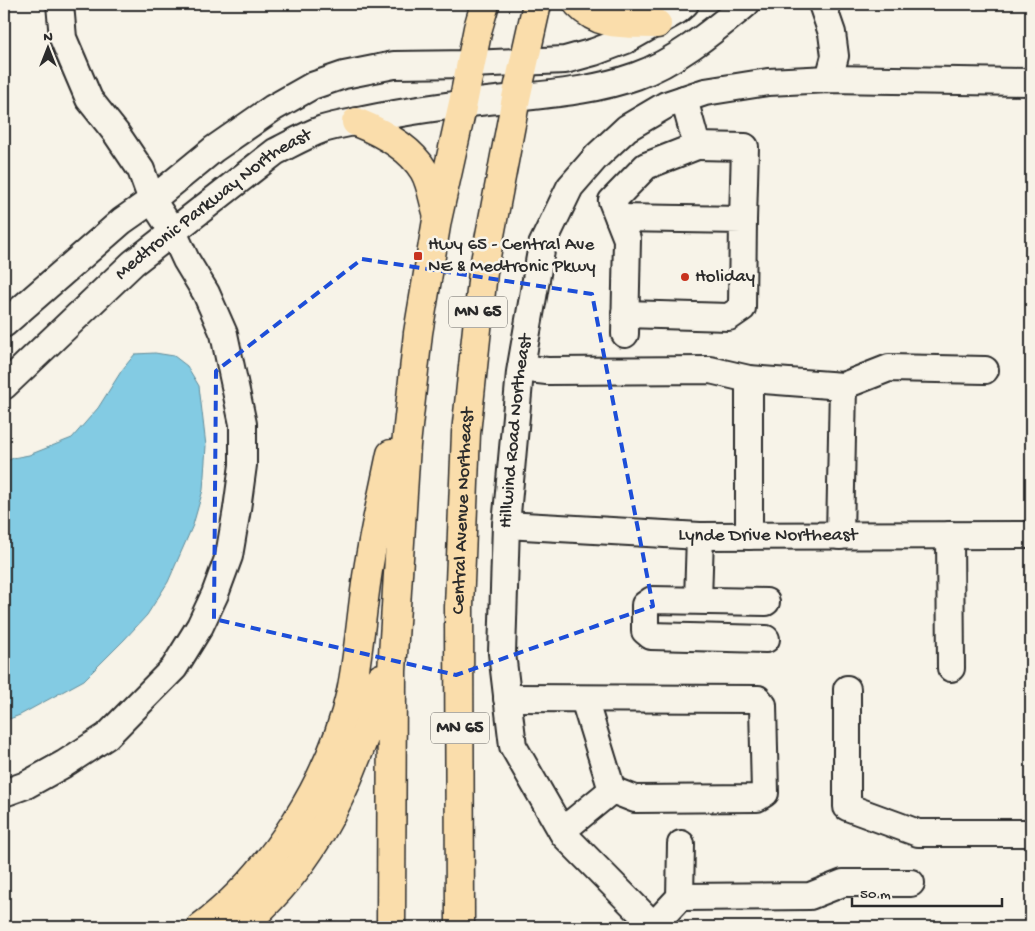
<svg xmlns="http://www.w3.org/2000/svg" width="1035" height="931" font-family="'Gochi Hand',sans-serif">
	<rect width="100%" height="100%" fill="#f7f3e8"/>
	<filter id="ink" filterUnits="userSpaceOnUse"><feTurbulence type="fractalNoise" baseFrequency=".02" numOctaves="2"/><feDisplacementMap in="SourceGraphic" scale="10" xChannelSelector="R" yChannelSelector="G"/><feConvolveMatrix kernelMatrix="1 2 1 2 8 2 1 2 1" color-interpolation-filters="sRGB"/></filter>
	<g filter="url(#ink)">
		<path fill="#83cbe3" stroke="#608b99" d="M155,353L174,356L187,366L199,386L206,446L203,490L193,525L168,582L147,615L124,640L84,680L20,715L4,721V463L13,458L29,455L72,438L98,408L122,370L135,354Z"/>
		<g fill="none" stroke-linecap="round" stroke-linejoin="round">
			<g stroke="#2b2b2b" stroke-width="30">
				<g id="minor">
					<path d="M822,4L832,33L835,56L829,79"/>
					<path d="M697,146L745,147L743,220"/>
					<path d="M619,218L743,220L742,308L729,317L625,314"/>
					<path d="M4,324L122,221L152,200L214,149L273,108L312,86L344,75L394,65L471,64L565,60L594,52L626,40L677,11L685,4"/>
					<path d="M625,334L627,239L612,201L646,166L697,146L684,99"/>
					<path d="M521,368L547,371L710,370L749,379L843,386L889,368L985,370"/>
					<path d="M749,379V536"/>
					<path id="s1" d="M4,386L133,263L275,152C291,144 306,135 323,129C336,125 350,123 364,120C411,110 458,104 506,99C549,94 594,91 636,76C676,62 713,31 746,4"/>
					<path id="s2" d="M506,525L700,536L1031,535"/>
					<path d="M950,535L951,668"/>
					<path d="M840,536L843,386"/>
					<path d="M698,600L700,536"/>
					<path d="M766,639L651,636L645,631V605L652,600L766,602"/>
					<path d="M847,689V807L918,833H1031"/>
					<path d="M507,698L758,699L763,705L765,793L757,798L635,799L612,790L562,831"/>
					<path d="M584,699L612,790"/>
					<path d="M4,793L26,785L64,764L107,736L174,668L200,626L215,594L229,556L237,509L243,465V424L224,334L206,293L186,260L173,232L152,200L141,170L116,133L89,99L63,38L60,4"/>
					<path d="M680,897L810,896L843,883H911"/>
					<path d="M653,926L680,897L681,844"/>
					<path id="s3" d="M655,927L564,835L513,746L502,653L506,525L520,372L542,245L570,187L597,156L627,128L666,105L705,92L768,82L829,79L1031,82"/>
				</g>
			</g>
			<g stroke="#2b2b2b" stroke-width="31">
				<g id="highway">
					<path d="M578,4C601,28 626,23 657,24"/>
					<path d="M356,122C381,132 410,147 424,171C431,183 433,199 437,212"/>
					<path d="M201,927C273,873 331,780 351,692C360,648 362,602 370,558C376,523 384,488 391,454"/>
					<path d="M241,927C297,879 330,826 356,758C367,732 376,706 381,678"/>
					<path d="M391,927L392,671L406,445L418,333L437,220L463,103L478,28L485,4"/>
					<path id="s4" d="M460,927L459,607L466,433L483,272L516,98L537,4"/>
				</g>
			</g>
			<use href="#minor" stroke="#f7f3e8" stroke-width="26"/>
			<use href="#highway" stroke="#faddab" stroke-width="28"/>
		</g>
	</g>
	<path fill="none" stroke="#1d4ed8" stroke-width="4" stroke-dasharray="10 6" stroke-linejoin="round" d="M362,259L592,294L653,606L456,675L214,619L216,371Z"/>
	<g fill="#c8321e" stroke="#f7f3e8" stroke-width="2">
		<rect x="413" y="251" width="10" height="10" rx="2.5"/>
		<circle cx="685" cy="277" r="5"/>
	</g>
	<g text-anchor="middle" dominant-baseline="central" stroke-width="5" stroke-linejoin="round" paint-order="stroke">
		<g fill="#f7f3e8" stroke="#686764" stroke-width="1">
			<rect x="449" y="296.5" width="58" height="31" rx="4"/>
			<rect x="431" y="712.5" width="58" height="31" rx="4"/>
		</g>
		<g font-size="18" font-weight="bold" fill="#2b2b2b">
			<text x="478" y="312">MN 65</text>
			<text x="460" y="728">MN 65</text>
		</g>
		<g font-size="19" fill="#2b2b2b" stroke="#f7f3e8">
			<text stroke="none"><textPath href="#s1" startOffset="278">Medtronic Parkway Northeast</textPath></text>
			<text stroke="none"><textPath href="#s3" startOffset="548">Hillwind Road Northeast</textPath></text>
			<text stroke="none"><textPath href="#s4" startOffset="416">Central Avenue Northeast</textPath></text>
			<text stroke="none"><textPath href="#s2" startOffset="262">Lynde Drive Northeast</textPath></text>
		</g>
		<g font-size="19" fill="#2b2b2b" stroke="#f7f3e8" text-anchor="start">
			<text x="428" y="245">Hwy 65 - Central Ave<tspan x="428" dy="22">NE &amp; Medtronic Pkwy</tspan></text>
			<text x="695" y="277">Holiday</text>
		</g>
	</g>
	<rect width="1035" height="931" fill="none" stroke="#f7f3e8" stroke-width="20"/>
	<rect x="10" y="10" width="1015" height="911" fill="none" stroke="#2b2b2b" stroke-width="2" filter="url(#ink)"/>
	<g transform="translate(48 48)" stroke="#f7f3e8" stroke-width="4" paint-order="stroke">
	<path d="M0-4L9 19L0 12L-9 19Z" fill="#2b2b2b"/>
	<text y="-8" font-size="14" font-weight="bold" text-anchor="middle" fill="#2b2b2b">N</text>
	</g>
	<path d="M852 898v8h150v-8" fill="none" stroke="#2b2b2b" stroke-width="2.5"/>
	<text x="860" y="898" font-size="15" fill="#2b2b2b" stroke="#f7f3e8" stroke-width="4" paint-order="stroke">50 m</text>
</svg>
